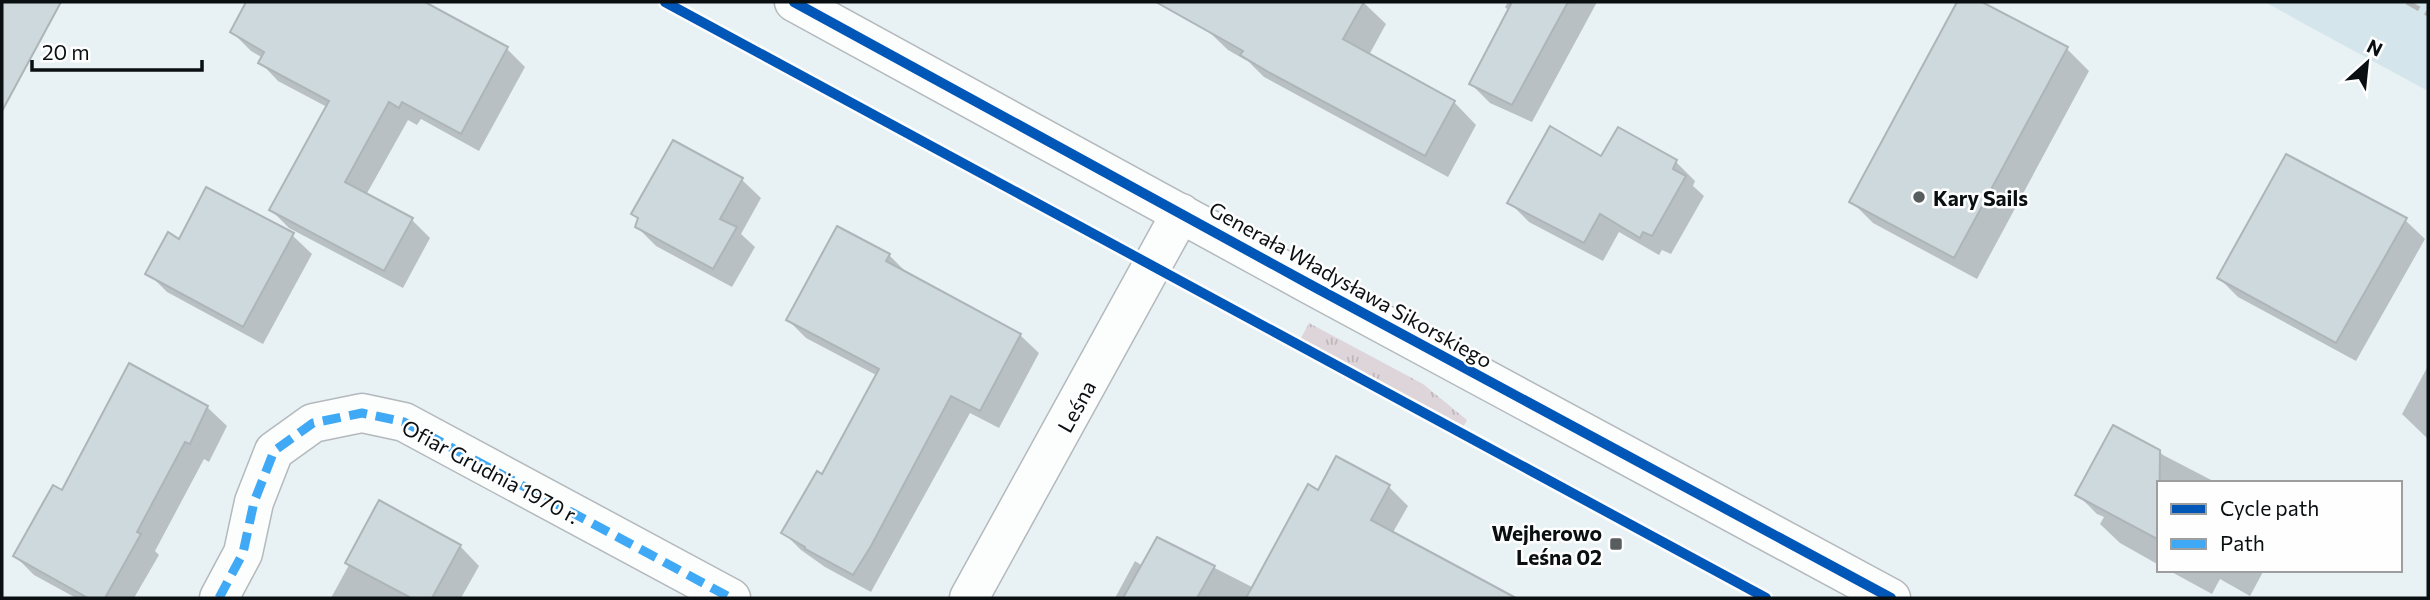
<svg xmlns="http://www.w3.org/2000/svg" width="2430" height="600" font-family="Commissioner,sans-serif">
	<defs>
		<pattern id="grass-tufts" width="24" height="20" patternUnits="userSpaceOnUse" patternTransform="scale(1.75)"><rect width="24" height="20" fill="#ded5da"/><path d="M3 7l-1-3M5 7V3M7 7l1-3M15 17l-1-3M17 17v-4M19 17l1-3" fill="none" stroke="#bdb6ba"/></pattern>
	</defs>
	<rect width="100%" height="100%" fill="#e8f1f4"/>
	<path fill="#d4e6ec" d="M2265,2H2428V91L2310,27Z"/>
	<path fill="url(#grass-tufts)" d="M1309,323L1423,384L1467,420L1463,427L1300,340Z"/>
	<g fill="#0003">
		<path d="M248,2H421L507,49L525,67L479,151L421,119L417,125L408,120L366,195L412,220L430,238L403,288L289,228L271,210L327,107L278,81L260,62L263,58L251,51L232,32Z"/>
		<path d="M1220,2H1363L1386,24L1369,55L1454,102L1476,125L1448,177L1264,77L1249,62L1228,50L1205,28Z"/>
		<path d="M1508,2H1597L1532,122L1490,103L1471,84L1509,11L1505,7Z"/>
		<path d="M1959,2H1979L2067,49L2089,71L1977,279L1873,223L1851,201Z"/>
		<path d="M1602,159L1676,162L1695,181L1693,186L1704,196L1671,254L1662,250L1659,255L1619,232L1603,261L1529,222L1510,203Z"/>
		<path d="M741,179L761,198L741,234L755,247L732,287L656,246L637,227L640,220L633,214Z"/>
		<path d="M2405,220L2425,239L2356,361L2238,297L2219,278Z"/>
		<path d="M292,235L312,254L263,344L167,292L148,273L180,241Z"/>
		<path d="M889,255L907,273L1020,335L1039,353L999,428L970,413L871,592L825,567L801,550L783,532L823,476L878,376L806,338L788,320Z"/>
		<path d="M2428,366V439L2402,414Z"/>
		<path d="M207,407L227,426L209,462L204,459L155,551L159,555L134,598H76L34,575L15,556L63,493Z"/>
		<path d="M2159,451L2163,455L2217,483H2159V565L2120,543L2100,524L2104,517L2097,514L2077,494Z"/>
		<path d="M1389,487L1408,506L1392,534L1512,598H1115L1135,561L1143,566L1158,539L1254,588L1318,492Z"/>
		<path d="M460,546L479,566L461,598H331L349,565Z"/>
		<path d="M2168,570H2264L2250,596L2220,579L2212,594Z"/>
	</g>
	<g fill="#cdd9dd" stroke="#aeb5b8" stroke-width="2">
		<path d="M2,2H61L2,111Z"/>
		<path d="M246,2H425L508,47L461,134L402,102L399,108L389,102L345,182L413,218L384,271L269,210L329,101L258,63L264,52L230,32Z"/>
		<path d="M1156,2H1364L1343,39L1455,101L1425,156L1270,73L1240,55L1243,51Z"/>
		<path d="M1512,2H1568L1512,105L1469,84Z"/>
		<path d="M1957,2H1982L2068,47L1954,258L1849,202Z"/>
		<path d="M1550,126L1601,156L1618,127L1677,160L1673,169L1686,176L1652,236L1643,232L1640,238L1600,214L1584,243L1507,203Z"/>
		<path d="M673,140L743,178L720,219L737,227L713,269L635,227L638,218L631,214Z"/>
		<path d="M2286,154L2407,218L2336,343L2217,278Z"/>
		<path d="M206,187L294,233L243,327L145,274L168,232L179,239Z"/>
		<path d="M837,226L890,254L886,261L1021,334L980,411L951,396L871,546L853,575L805,549V547L781,533L817,471L822,474L879,369L786,320Z"/>
		<path d="M129,363L208,406L190,444L185,442L137,532L141,534L105,598H88L13,556L53,485L62,490Z"/>
		<path d="M2113,425L2160,450L2159,540L2075,495Z"/>
		<path d="M1336,456L1390,485L1371,520L1516,598H1246L1308,484L1318,490Z"/>
		<path d="M379,500L461,545L432,598H411L345,563Z"/>
		<path d="M1157,537L1215,566L1197,598H1123Z"/>
	</g>
	<g fill="none" stroke-linecap="round" stroke-linejoin="round">
		<g stroke="#b3b9bc" stroke-width="41">
			<g id="street">
				<path d="M219,598L243,553L254,502L274,451L313,423L362,413L404,422L731,598"/>
				<path d="M969,598L1181,213"/>
			</g>
		</g>
		<g stroke="#b3b9bc" stroke-width="41">
			<path id="secondary" d="M794,2L1309,284L1891,598"/>
		</g>
		<use href="#street" stroke="#fcfdfd" stroke-width="38"/>
		<use href="#secondary" stroke="#fcfdfd" stroke-width="38"/>
		<path stroke="#b4b6b8" stroke-width="5" stroke-dasharray="14 7" stroke-linecap="butt" d="M2407,2L2428,14"/>
		<path stroke="#3fa9f5" stroke-width="9" stroke-dasharray="18 9" stroke-linecap="butt" d="M219,598L243,553L254,502L274,451L313,423L362,413L404,422L731,598"/>
		<g stroke="#fefefe" stroke-width="15">
			<g id="cycleway">
				<path d="M665,2L1766,598"/>
				<path d="M794,2L1309,284L1891,598"/>
			</g>
		</g>
		<use href="#cycleway" stroke="#0057b8" stroke-width="10"/>
	</g>
	<g fill="#585e60" stroke="#fefefe" stroke-width="2.5">
		<circle cx="1919" cy="197" r="7"/>
		<rect x="1609" y="537" width="14" height="14" rx="3.5"/>
	</g>
	<g text-anchor="middle" dominant-baseline="central" stroke-width="5" stroke-linejoin="round" paint-order="stroke">
		<g font-size="21" font-weight="bold" fill="#0a0f11" stroke="#fefefe" text-anchor="start">
			<text x="1933" y="197">Kary Sails</text>
			<text x="1602" y="532" text-anchor="end">Wejherowo<tspan x="1602" dy="24">Leśna 02</tspan></text>
		</g>
		<g font-size="21" fill="#0a0f11" stroke="#fefefe">
			<text transform="translate(1351 284) rotate(29)">Generała Władysława Sikorskiego</text>
			<text transform="translate(1076 406) rotate(-61)">Leśna</text>
			<text transform="translate(491 471) rotate(28)">Ofiar Grudnia 1970 r.</text>
		</g>
	</g>
	<rect width="2430" height="600" fill="none" stroke="#0a0f11" stroke-width="7"/>
	<rect x="2157" y="481" width="245" height="91" fill="#fefefe" stroke="#9c9e9f" stroke-width="2"/>
	<rect x="2171" y="504" width="35" height="10" fill="#0057b8" stroke="#9c9e9f" stroke-width="2"/>
	<text x="2220" y="516" font-size="21" fill="#0a0f11">Cycle path</text>
	<rect x="2171" y="539" width="35" height="10" fill="#3fa9f5" stroke="#9c9e9f" stroke-width="2"/>
	<text x="2220" y="551" font-size="21" fill="#0a0f11">Path</text>
	<g transform="translate(2367 63) rotate(27)" stroke="#fefefe" stroke-width="5" paint-order="stroke">
	<path d="M0-5L12 26L0 18L-12 26Z" fill="#0a0f11"/>
	<text y="-10" font-size="19" font-weight="bold" text-anchor="middle" fill="#0a0f11">N</text>
	</g>
	<path d="M32 60v10h170v-10" fill="none" stroke="#0a0f11" stroke-width="3.5"/>
	<text x="42" y="60" font-size="21" fill="#0a0f11" stroke="#fefefe" stroke-width="5" paint-order="stroke">20 m</text>
</svg>
